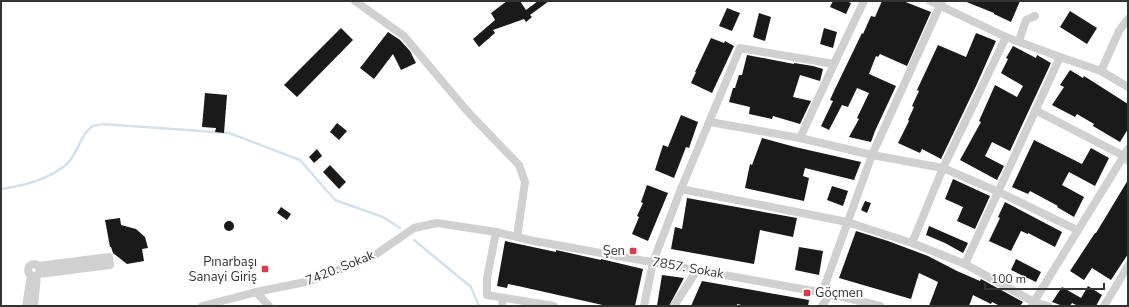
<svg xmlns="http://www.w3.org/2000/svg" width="1129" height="307" font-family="'Nunito Sans',sans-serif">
	<rect width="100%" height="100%" fill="#fff"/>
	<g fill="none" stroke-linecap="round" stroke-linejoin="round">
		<g stroke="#cfe2ee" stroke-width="2.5">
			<path d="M1,189C23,186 49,179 67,164C77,155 81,133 93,126C96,125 100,125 102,124L229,133L300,160L335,200L383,217L400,228"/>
			<path d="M414,240L471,287L479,306"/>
		</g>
	</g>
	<g fill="#1a1a1a">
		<path d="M507,1H520L526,10L538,1H549L530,15L532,17L526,22L524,19L493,30L495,33L479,47L473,39L495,20L491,13Z"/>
		<path d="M833,1H846L851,3L846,14L830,7Z"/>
		<path d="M882,1H903L931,12L907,66L880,54L878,57L876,56L869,74L896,86L875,131L871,142L849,137L859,119L857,118L869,93L857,88L848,107L842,105L829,130L821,126L833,101L830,100L834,91L862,33L863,34L871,16L875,17Z"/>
		<path d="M964,1H1020L1011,22L994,14V13Z"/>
		<path d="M727,8L740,13L732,31L719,26Z"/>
		<path d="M1070,11L1097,28L1087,44L1060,27Z"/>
		<path d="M759,13L771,17L765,41L753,37Z"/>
		<path d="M341,28L353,40L297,97L284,85Z"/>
		<path d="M824,28L837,32L833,48L820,44Z"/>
		<path d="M388,32L400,40L410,51L416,63L401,70L393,54L374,79L360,68Z"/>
		<path d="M976,33L996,41L976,86L941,159L922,149L920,153L898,143L909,121L908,120L914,107L912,106L919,91L917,90L938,45L966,57Z"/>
		<path d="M711,38L724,43L725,41L734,46L712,93L691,83L696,72H695Z"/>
		<path d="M1013,46L1036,58L1037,55L1051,63L1010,151L992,142L985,156L1004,166L997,180L960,160L981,122L979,121L995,85L1017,97L1023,86L1001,73L1008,59L1006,58Z"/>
		<path d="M747,55L794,64V63L813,66L823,69L820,81L800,75L793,97L811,101L800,124L773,116L772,119L749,114L750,107L729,102L733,88H735L739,75H742Z"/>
		<path d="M1070,70L1083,78L1084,76L1128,104V129L1120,142L1093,126L1094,124L1077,114L1075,117L1052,105L1064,87L1060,85Z"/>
		<path d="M205,93L227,95L224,133L215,132L216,128L202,127Z"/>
		<path d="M681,115L698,122L689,148L686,147L674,178L655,170L663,145L668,147Z"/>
		<path d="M337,123L347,131L339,140L330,132Z"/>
		<path d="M762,138L795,147L861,162L854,180L805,168L803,176L809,178L804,201L745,188L750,164L752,165Z"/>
		<path d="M1034,140L1082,164L1091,148L1109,158L1095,186L1069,172L1062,185L1084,197L1074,217L1057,207L1058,206L1030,191L1028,194L1012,187Z"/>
		<path d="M317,149L322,156L314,163L309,157Z"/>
		<path d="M330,165L346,182L339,189L323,172Z"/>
		<path d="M953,179L990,196L975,229L957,221L963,207L945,199Z"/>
		<path d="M1128,180V254L1111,280L1092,268L1084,280L1070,271L1095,233H1096Z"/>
		<path d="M647,185L668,193L648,241L632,234L639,217L637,216L643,203L641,202Z"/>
		<path d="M832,186L848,191L843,206L827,200Z"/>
		<path d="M687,198L797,218L793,237L760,230L754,264L671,249L675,227L682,229Z"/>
		<path d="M865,201L871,203L867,213L861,210Z"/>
		<path d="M1005,202L1062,232L1055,247L1028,233V234L1021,231L1011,251L989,241L1000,218L998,217Z"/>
		<path d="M281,207L291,214L287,220L277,213Z"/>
		<path d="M120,218L121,225L136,229L145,237L148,248L142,249L144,261L127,264L113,253L111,247H110L105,220Z"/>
		<circle cx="229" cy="226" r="5"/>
		<path d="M929,226L968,243L963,253L945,243L926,235Z"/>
		<path d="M856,231L888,241L928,256L957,271L980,281L981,279L1023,302L1020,306H1000L992,302L991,304L973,295L969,306H929L938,282L919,273L911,299L839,278Z"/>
		<path d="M505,241L556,252V250L601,260V259L643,269L635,306H607L518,286L508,284L507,288L497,286Z"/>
		<path d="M799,247L823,251L819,275L795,270Z"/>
		<path d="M1016,259L1041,272L1036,282L1011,270Z"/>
		<path d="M662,275L684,278L669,306H657Z"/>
		<path d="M702,281L809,300L808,306H746L737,304V306H691Z"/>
		<path d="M1088,286L1102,295L1096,306H1078L1072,303L1070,306H1063L1052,302L1062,287L1081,298Z"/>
	</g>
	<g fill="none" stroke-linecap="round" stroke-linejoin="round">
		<g stroke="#d0d0d0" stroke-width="8">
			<path d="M355,1L404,36L468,112L519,165L525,182L517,237"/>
			<path d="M930,1L1006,37L1060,57L1101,71L1128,87"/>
			<path d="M1019,41L1026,20L1035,16"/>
			<path d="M1101,71L1119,31L1128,19"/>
			<path d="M1035,110L1124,156L1128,161"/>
			<path d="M710,122L800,138L872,155L943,168L999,192L1077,230"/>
			<path d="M800,138L834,64"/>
			<path d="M681,189L847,222L912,243L965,264L1034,302L1048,306"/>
			<path d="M496,232L487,278V295L554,306"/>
			<path d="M912,243L943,168L1006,37"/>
			<circle cx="34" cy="270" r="6"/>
			<path d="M965,264L1060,57"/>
			<path d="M38,266L109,257L110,265L39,274"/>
			<path d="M256,292L269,306"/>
			<path d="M822,293L872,155L942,1"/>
			<path d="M1032,305L1128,149"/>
			<path d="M26,306L31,276"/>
			<path d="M34,306L37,276"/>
			<path d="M202,306L256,292L310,281L372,257L414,228L437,223L496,232L534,241L830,294L880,306"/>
			<path d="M502,306L503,298"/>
			<path d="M644,306L653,262L681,189L740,48L834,64L864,1"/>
			<path d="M674,306L697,270"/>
			<path d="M822,306L830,294"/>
			<path d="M1104,306L1128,266"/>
		</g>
	</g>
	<g fill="#e63946" stroke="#fff" stroke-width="1.5">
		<rect x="629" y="247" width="8" height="8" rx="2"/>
		<rect x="261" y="265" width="8" height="8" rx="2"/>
		<rect x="803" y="289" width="8" height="8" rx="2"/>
	</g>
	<g text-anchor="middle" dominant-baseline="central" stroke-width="4" stroke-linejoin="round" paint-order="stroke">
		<g font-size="13" fill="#333" stroke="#fff" text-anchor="end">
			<text x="625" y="251">Şen</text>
			<text x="257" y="262">Pınarbaşı<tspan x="257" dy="15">Sanayi Giriş</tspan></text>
			<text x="815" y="293" text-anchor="start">Göçmen</text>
		</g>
		<g font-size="13" fill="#333" stroke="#fff">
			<text transform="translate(340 268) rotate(-22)">7420. Sokak</text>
			<text transform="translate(688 268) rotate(10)">7857. Sokak</text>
		</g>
	</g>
	<rect width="1129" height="307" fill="none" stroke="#333333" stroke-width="4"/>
	<path d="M985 283v6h119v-6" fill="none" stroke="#333333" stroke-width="2"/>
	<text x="991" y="283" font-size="12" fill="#333333" stroke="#ffffff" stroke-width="3" paint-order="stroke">100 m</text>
</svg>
